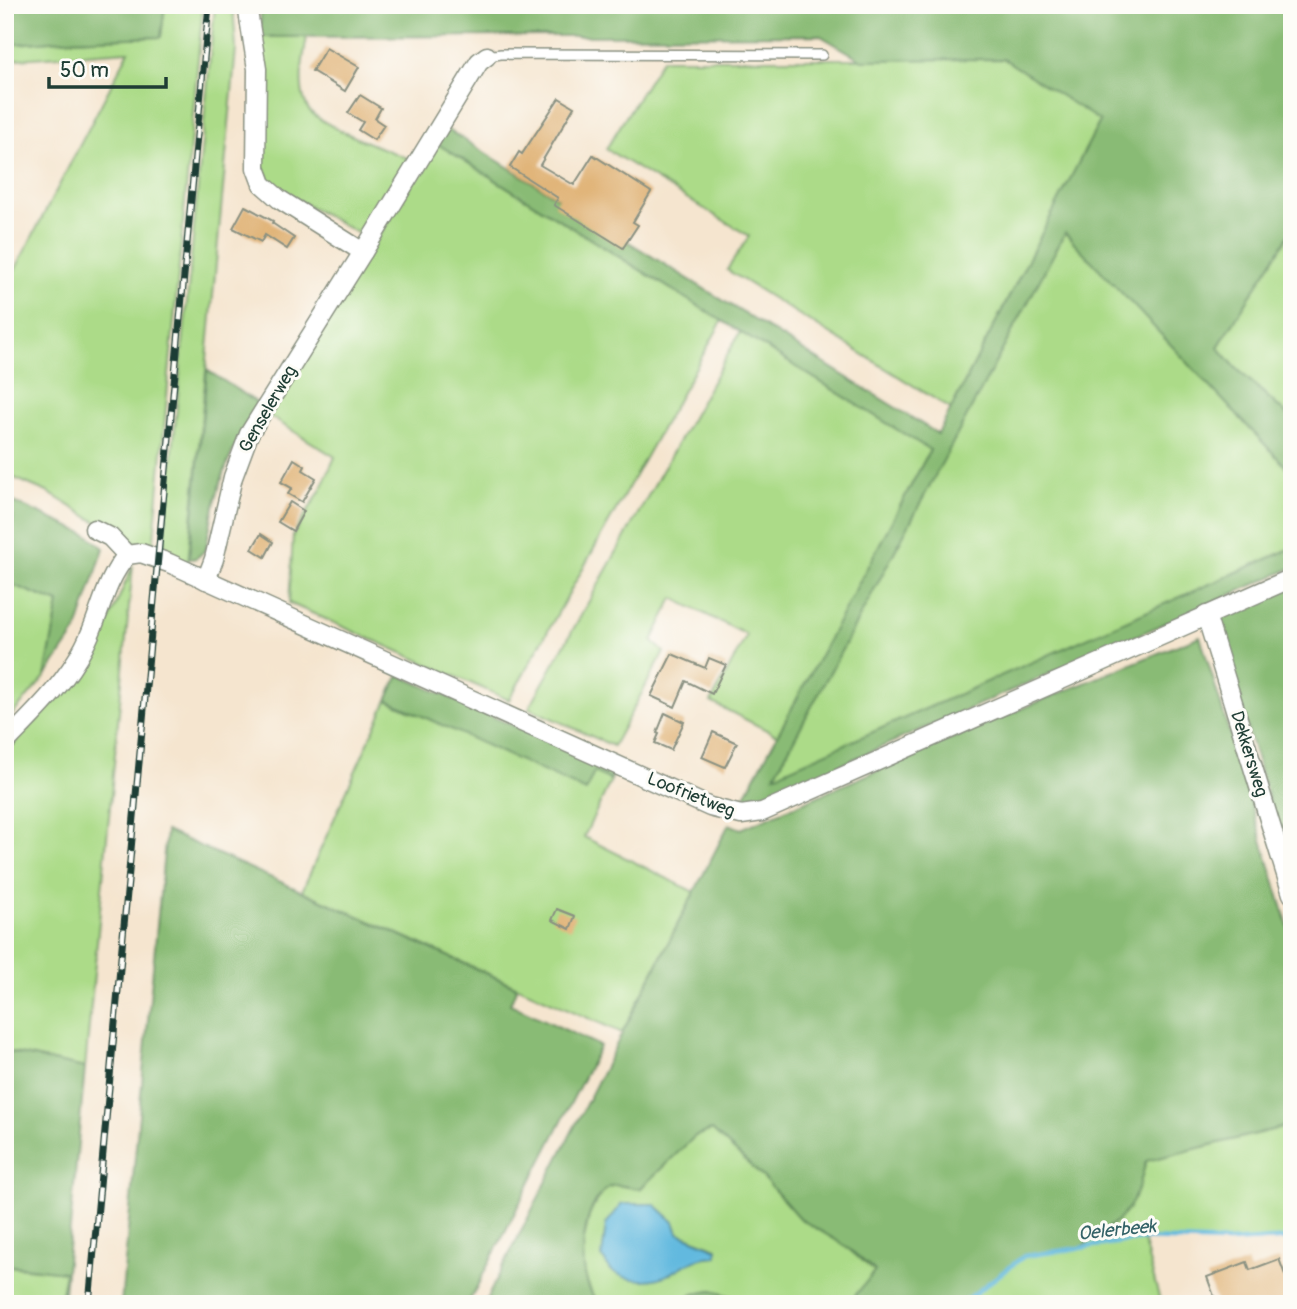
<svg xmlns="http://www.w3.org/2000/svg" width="1297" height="1309" font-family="Pangolin,sans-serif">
	<rect width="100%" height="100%" fill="#fdfcf7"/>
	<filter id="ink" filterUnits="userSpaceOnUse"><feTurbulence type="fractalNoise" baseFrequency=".0143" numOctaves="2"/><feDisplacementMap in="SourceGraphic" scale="14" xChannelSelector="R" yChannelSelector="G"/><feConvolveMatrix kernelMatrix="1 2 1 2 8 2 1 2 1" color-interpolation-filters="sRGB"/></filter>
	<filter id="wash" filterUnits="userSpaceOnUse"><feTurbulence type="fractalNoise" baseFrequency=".00686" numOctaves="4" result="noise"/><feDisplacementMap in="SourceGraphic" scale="28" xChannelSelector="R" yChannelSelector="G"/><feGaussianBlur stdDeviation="1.57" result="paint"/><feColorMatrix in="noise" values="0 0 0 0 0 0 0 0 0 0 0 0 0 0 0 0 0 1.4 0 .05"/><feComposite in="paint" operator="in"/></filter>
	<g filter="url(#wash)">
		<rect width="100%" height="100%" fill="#f5e5cf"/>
		<g fill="#acdb88" stroke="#668c5e" stroke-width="2" fill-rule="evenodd">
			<path d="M165,5H203L153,549L123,538L47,492L5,474V289L129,51L5,60V45L62,40L161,37Z"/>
			<path d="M215,5H233L236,49L188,563L163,555Z"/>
			<path d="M260,37H307C303,59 297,86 307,107C316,125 390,151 410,159L361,235L272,186L262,166Z"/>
			<path d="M662,59H1004L1101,121L951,409L727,270L749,236L606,149Z"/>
			<path d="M436,143L722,321L509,700L289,603L293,535L320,491L335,457L269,416Z"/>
			<path d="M1292,230V419L1236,368L1218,347Z"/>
			<path d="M1065,232L1292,473V548L774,776Z"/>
			<path d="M740,332L930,450L778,736L711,702L747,635L673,598L652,641L664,652L613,746L529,708Z"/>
			<path d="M133,565L85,1068L5,1051V753L92,661Z"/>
			<path d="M5,582L59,603L45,677L5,723Z"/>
			<path d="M387,700L586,790L594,772L611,780L584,837L694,892L622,1033L302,891Z"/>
			<path d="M1292,1125V1238L1230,1242L1143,1239L1161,1304H961L1024,1256L1080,1248L1117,1221L1129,1208L1139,1187L1146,1161Z"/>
			<path d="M712,1130L764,1178L799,1218L844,1245L875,1272L855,1296L852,1304H751L712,1291L694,1294L678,1304H604L593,1296L583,1271V1245L590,1212L606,1188L615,1185L640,1189L695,1136ZM622,1204H654L674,1222L678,1233L717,1248V1256L700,1257L683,1264L671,1274L633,1279L612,1271L602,1257Z"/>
			<path d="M5,1266L66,1272L59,1304H5Z"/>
		</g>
		<g fill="#89bb74" stroke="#547c54" stroke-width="2">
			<path d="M5,5H165L161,37L62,40L5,45Z"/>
			<path d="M261,5H1292V230L1218,347L1236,368L1292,419V473L1065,233L775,775L1292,548V568L787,788L743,807L740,805L930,450L436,143L445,128L938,434L1100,121L1004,59L862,60L819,35L260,37Z"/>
			<path d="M207,370L259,404C227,455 215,489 206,549C201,554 197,560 189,559Z"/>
			<path d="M5,498L88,535L104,548L77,630L45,677L59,603L5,582V565L13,516L5,512Z"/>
			<path d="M1292,585V877L1214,618Z"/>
			<path d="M1200,636L1292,939V1125L1146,1161L1139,1187L1129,1208L1117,1221L1080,1248L1024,1256L961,1304H852L855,1296L875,1271L844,1245L799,1218L764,1178L712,1130L695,1136L640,1189C630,1188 616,1182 608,1188C581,1205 577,1268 592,1294C595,1298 600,1301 604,1304H484L729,824L741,829L1028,706Z"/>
			<path d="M399,675L615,771L611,780L594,772L586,791L387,700Z"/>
			<path d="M166,831L517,987L510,1004L600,1046L468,1304H121Z"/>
			<path d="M5,1051L85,1068L63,1304H59L65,1272L5,1265Z"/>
			<path d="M712,1291L748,1301L751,1304H678L694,1294Z"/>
		</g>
		<path fill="#62b9df" stroke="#407b8a" stroke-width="2" d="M622,1204H654L674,1222L678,1233L717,1249V1256C691,1258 692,1262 671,1273C655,1283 628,1282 612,1271C608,1268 605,1261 602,1257L606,1224Z"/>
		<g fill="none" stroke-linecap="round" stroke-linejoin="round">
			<path stroke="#62b9df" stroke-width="4.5" d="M961,1304L1024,1256L1142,1239L1230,1242L1292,1238"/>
		</g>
		<g id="blocks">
			<g fill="#e1b57a">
				<path d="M326,48L359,67L345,91L312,71Z"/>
				<path d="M360,95L381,108L375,119L384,125L374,140L358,130L363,122L348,113Z"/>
				<path d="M559,98L574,107L540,165L574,185L593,155L651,192L633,222L638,225L623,248L554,205L558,198L510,167L519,152L522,154Z"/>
				<path d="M245,206L273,221L272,223L294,238L287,249L265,235L261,242L233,228Z"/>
				<path d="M294,459L305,466L303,470L316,478L302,502L288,494L292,488L281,482Z"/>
				<path d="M290,502L304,511L293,531L278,522Z"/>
				<path d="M261,534L273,542L265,557L252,549Z"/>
				<path d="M672,654L705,668L709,658L726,665L712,694L686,681L675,707L651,696Z"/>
				<path d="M665,713L684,722L671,750L655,743L659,734L657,733Z"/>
				<path d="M713,732L737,743L725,767L702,757Z"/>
				<path d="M557,909L575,916L570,929L552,920Z"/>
				<path d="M1279,1259L1292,1293V1304H1217L1207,1277L1247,1262L1250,1270Z"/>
			</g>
		</g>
	</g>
	<g filter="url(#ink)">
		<use href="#blocks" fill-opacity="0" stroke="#8a9182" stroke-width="2"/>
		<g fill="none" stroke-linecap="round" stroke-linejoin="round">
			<g stroke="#8a9182" stroke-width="12">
				<path id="service" d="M487,56L501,54L822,55"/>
			</g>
			<g stroke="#8a9182" stroke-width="21">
				<g id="minor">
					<path d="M363,252L479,62L487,56"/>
					<path d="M94,529L110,537L127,555"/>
					<path d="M206,580L214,559L233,477L249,434L363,252L279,199L262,184L256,168L257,69L247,5"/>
					<path d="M1206,615L1292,894"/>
					<path d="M5,743C33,714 65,684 84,647C101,615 103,584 127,555L141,553L169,563L710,807L741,815L762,812L1292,578"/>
				</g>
			</g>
			<use href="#service" stroke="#fff" stroke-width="9"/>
			<use href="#minor" stroke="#fff" stroke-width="18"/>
			<g stroke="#1f3d34" stroke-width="7">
				<path id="rail" d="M89,1304L209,5"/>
			</g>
			<use href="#rail" stroke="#fdfcf7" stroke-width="4.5" stroke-dasharray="13" stroke-linecap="butt"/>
		</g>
	</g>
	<g text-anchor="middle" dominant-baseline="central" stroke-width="6" stroke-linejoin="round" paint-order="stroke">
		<g font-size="18" fill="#1f3d34" stroke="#fdfcf7">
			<text transform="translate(268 409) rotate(-60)">Genselerweg</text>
			<text transform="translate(1249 754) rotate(73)">Dekkersweg</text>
			<text transform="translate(691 795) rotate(22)">Loofrietweg</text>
		</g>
		<g font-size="19" font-style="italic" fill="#336267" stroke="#fdfcf7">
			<text transform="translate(1117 1230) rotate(-6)">Oelerbeek</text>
		</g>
	</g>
	<rect width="1297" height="1309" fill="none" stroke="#fdfcf7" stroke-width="28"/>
	<path d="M49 77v10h117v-10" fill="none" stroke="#1f3d34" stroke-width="3.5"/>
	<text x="60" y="77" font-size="21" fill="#1f3d34" stroke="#fdfcf7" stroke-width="5" paint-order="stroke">50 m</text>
</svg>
